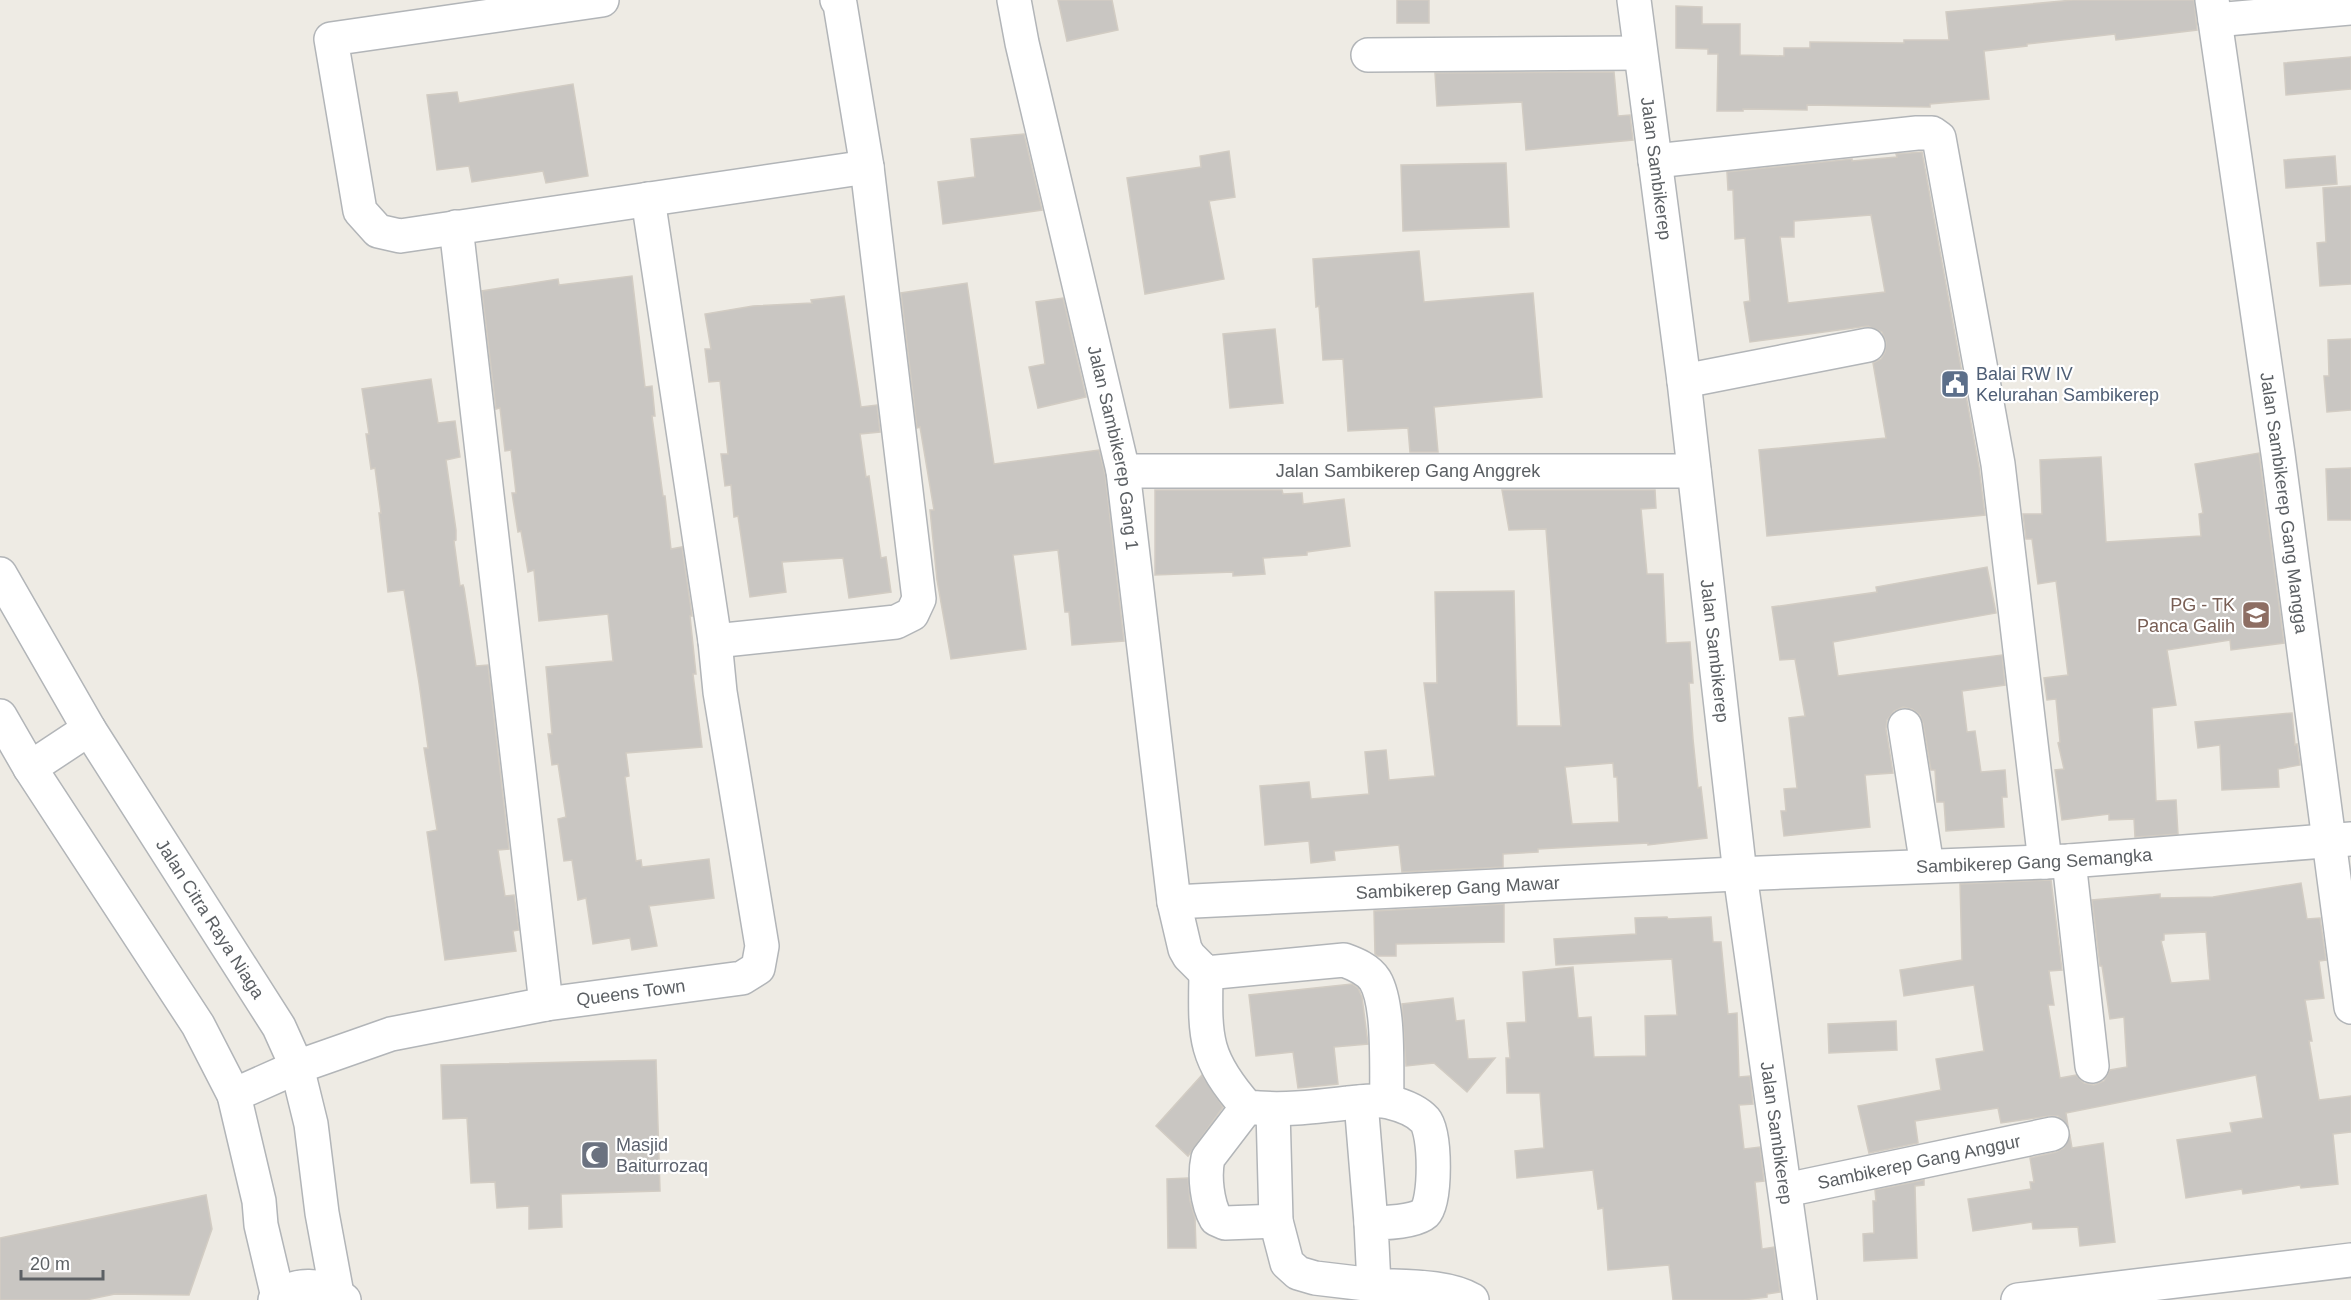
<svg xmlns="http://www.w3.org/2000/svg" width="2351" height="1300" font-family="Helvetica,sans-serif">
	<rect width="100%" height="100%" fill="#eeebe4"/>
	<g fill="#c9c6c2" stroke="#d2ccc3" stroke-width="1.5" fill-rule="evenodd">
		<path d="M1058,0H1112L1118,30L1067,41Z"/>
		<rect x="1397" y="0" width="32" height="23"/>
		<path d="M2073,0H2194L2197,30L2116,40L2115,34L2027,44V46L1984,51L1989,99L1930,104V107L1807,105V110L1743,109V111H1717L1718,54H1708V49L1676,48V6L1702,7V24H1740V55L1784,56V48H1810V42L1904,43V40H1949L1946,12Z"/>
		<path d="M2351,57V89L2286,95L2284,63Z"/>
		<path d="M1614,72L1618,116L1630,115L1633,140L1526,150L1522,102L1437,106L1435,73Z"/>
		<path d="M573,84L588,176L546,183L543,171L472,182L469,166L437,170L427,95L457,92L459,103Z"/>
		<path d="M1024,134L1042,210L943,224L938,182L975,177L971,139Z"/>
		<path d="M1229,151L1235,197L1209,201L1224,279L1145,294L1127,178L1201,167L1200,156Z"/>
		<path d="M1922,152L1979,467L1985,515L1767,536L1759,450L1886,438L1873,363L1881,359L1885,352L1886,342L1882,332L1868,326L1750,342L1744,302L1750,301L1745,238L1735,239L1733,190H1728L1727,172L1852,159V161L1897,157L1896,154ZM1871,215L1885,292L1788,303L1780,237H1794V221Z"/>
		<path d="M2335,156L2337,184L2286,188L2284,160Z"/>
		<path d="M1506,163L1509,227L1403,231L1401,165Z"/>
		<path d="M2351,186V284L2320,286L2317,243L2326,242L2323,188Z"/>
		<path d="M1419,251L1424,302L1533,293L1542,397L1434,407L1438,452H1410L1408,428L1348,431L1343,359L1323,360L1319,306L1316,307L1313,259Z"/>
		<path d="M632,276L645,387L652,386L655,416H652L663,496H665L671,549L682,547L692,616H690L696,674H693L702,747L626,753L629,776L625,777L636,861L641,860L642,867L709,859L714,898L649,906L657,946L632,950L630,938L593,944L586,898L578,900L572,860L564,861L558,819L566,817L558,764L552,765L548,734H552L546,667L613,661L608,614L539,621L534,570L528,572L521,531L518,532L512,493H516L511,450L505,451L500,408L496,409L482,291L558,279L559,285Z"/>
		<path d="M967,283L994,464L1099,450L1105,474L1124,641L1072,645L1069,612H1065L1058,550L1013,555L1026,649L951,659L937,580L930,510H934L920,427L917,428L901,293Z"/>
		<path d="M844,296L861,407L877,405L880,432L860,434L866,477L869,476L881,558L886,557L891,592L849,598L843,558L782,562L786,592L750,597L738,516L734,517L731,485L725,486L721,454H728L720,381L709,382L705,349H711L705,314L753,306L812,303L811,300Z"/>
		<path d="M1063,298L1086,397L1038,408L1029,367L1045,364L1036,302Z"/>
		<path d="M1275,329L1283,403L1230,408L1223,334Z"/>
		<path d="M2351,339V410L2327,412L2324,376H2329L2328,340Z"/>
		<path d="M431,379L438,423L455,421L460,457L446,460L456,530V540L454,541L460,586L463,585L464,588L476,666L488,665L509,849L498,850L505,896L514,895L519,930L513,931L516,951L445,960L427,832L437,830L424,748H428L419,683L404,590L388,592L379,513H381L375,468L371,469L366,434H369L362,389Z"/>
		<path d="M2259,453L2284,643L2231,650L2230,640L2167,650L2176,705L2152,708L2156,801L2176,800L2178,834L2135,837L2134,819L2109,820V814L2062,820L2055,770L2064,769L2058,743L2060,742L2056,699L2047,700L2044,678L2068,675L2056,581L2038,584L2032,539H2026L2023,514H2042L2040,460L2101,457L2106,542L2201,536L2199,514L2203,513L2195,464Z"/>
		<path d="M2351,468V520H2328L2326,469Z"/>
		<path d="M1155,490H1282L1283,494L1302,493L1303,504L1344,499L1350,546L1307,552V555L1263,558L1265,574L1233,576V572L1155,575Z"/>
		<path d="M1502,490H1655L1656,508L1641,509L1647,574H1663L1666,643L1690,642L1693,683H1689L1693,739L1698,788L1701,787L1707,838L1648,845V843L1538,849V852L1503,854V867L1402,872L1399,845L1334,851L1335,860L1311,863L1309,841L1265,845L1260,786L1309,782L1311,799L1369,794L1365,752L1386,750L1389,780L1435,776L1424,683H1437L1435,592L1514,591L1517,726H1561L1546,529L1509,530ZM1613,763L1614,777H1617L1619,822L1572,824L1565,767Z"/>
		<path d="M1987,567L1996,613L1833,642L1838,676L2002,655L2005,685L1962,691L1967,732L1975,731L1981,772L2005,770L2007,797H2002L2004,827L1946,831L1944,802H1937L1935,770H1931L1923,723L1920,715L1912,709L1903,707L1894,711L1887,720L1886,729L1893,773L1865,775L1870,827L1784,836L1781,811H1786L1784,789L1797,788L1789,718L1805,716L1795,659L1780,660L1772,607L1877,592L1876,587Z"/>
		<path d="M2292,713L2295,745L2297,744L2300,765L2278,769L2279,787L2222,790L2220,745L2198,748L2195,722Z"/>
		<path d="M2051,880L2062,970L2049,971L2054,1005H2048L2060,1078L2076,1075L2084,1083L2094,1085L2104,1081L2110,1070L2127,1067L2124,1017L2110,1019L2102,966H2100L2092,900L2160,894V898L2213,897L2301,883L2307,919L2320,918L2326,960L2319,961L2324,998L2305,1000L2312,1041H2309L2319,1100L2351,1096V1132L2333,1134L2338,1184L2301,1188L2300,1185L2243,1194L2242,1189L2186,1198L2177,1140L2232,1132L2230,1123L2263,1118L2256,1075L2066,1113L2068,1126L2058,1116H2049L2001,1123L1998,1108L1915,1121L1918,1143L1869,1153L1858,1106L1941,1090L1936,1059L1984,1051L1974,985L1904,996L1900,970L1962,960L1960,884ZM2206,932L2210,980L2171,983L2161,941L2164,940V934Z"/>
		<path d="M1504,904V942L1396,944V956H1378L1375,954L1374,911Z"/>
		<path d="M1667,917L1668,919L1711,917L1713,942H1721L1728,1014L1737,1013L1739,1077L1750,1076L1753,1104L1739,1105L1744,1149L1760,1147L1764,1181L1755,1182L1762,1249L1774,1247L1780,1292L1767,1294V1297L1743,1300H1673L1669,1265L1608,1270L1603,1208L1598,1209L1593,1170L1517,1178L1515,1151L1544,1148L1540,1093H1507L1506,1058H1510L1507,1023L1526,1022L1523,972L1573,967L1578,1018L1591,1017L1594,1057L1646,1056L1645,1016L1677,1015L1672,959L1556,965L1554,939L1636,934L1635,918Z"/>
		<path d="M1352,984L1358,988L1362,997L1368,1044L1334,1047L1338,1084L1298,1088L1293,1052L1256,1056L1249,995Z"/>
		<path d="M1453,998L1456,1021L1464,1020L1468,1059L1495,1058L1467,1092L1434,1063L1406,1066L1402,1004Z"/>
		<path d="M1896,1021L1897,1050L1829,1053L1828,1024Z"/>
		<path d="M656,1060L660,1191L561,1194L562,1227L529,1229V1206L497,1208L495,1182L471,1183L467,1118L443,1119L441,1065Z"/>
		<path d="M1202,1075L1223,1107L1188,1156L1156,1126Z"/>
		<path d="M2070,1136L2072,1148L2103,1143L2115,1242L2080,1246L2078,1227L2033,1229L2032,1222L1973,1231L1968,1199L2031,1189L2030,1182H2034L2030,1158L2056,1152L2064,1148Z"/>
		<path d="M1188,1178L1190,1201L1195,1218L1196,1248H1168L1167,1179Z"/>
		<path d="M1924,1180V1185L1915,1186L1917,1258L1864,1261L1863,1234L1874,1233L1873,1201H1876L1875,1190Z"/>
		<path d="M206,1195L212,1229L189,1295L115,1294L86,1300H0V1238Z"/>
	</g>
	<g fill="none" stroke-linecap="round" stroke-linejoin="round">
		<g stroke="#b2b5b8" stroke-width="36">
			<g id="minor">
				<path d="M602,0L331,39L360,211L378,231L400,236L867,167"/>
				<path id="s1" d="M1014,0L1022,43L1123,471L1174,902L1185,949L1189,956L1206,973L1344,960C1355,964 1368,969 1375,980C1390,1005 1386,1070 1387,1101"/>
				<path id="s2" d="M1634,0L1684,381L1740,874L1800,1300"/>
				<path id="s3" d="M2212,0L2278,454L2351,1007"/>
				<path d="M2215,20L2351,8"/>
				<path d="M1368,55L1640,53"/>
				<path d="M1655,161L1917,133H1932L1939,138L1998,464L2045,862"/>
				<path d="M456,227L546,1004"/>
				<path d="M1684,381L1868,345"/>
				<path id="s4" d="M1123,471H1694"/>
				<path id="s5" d="M0,574L89,729L279,1027L297,1067L311,1124L322,1213L337,1294"/>
				<path d="M715,641L896,622L912,614L919,599L867,167L840,4L837,0"/>
				<path d="M0,716L30,768L198,1025L234,1095L259,1201L261,1225L278,1297"/>
				<path d="M1905,726L1927,866"/>
				<path d="M30,768L89,729"/>
				<path d="M2069,861L2092,1066"/>
				<path id="s6" d="M1174,902L1736,874L2069,861L2351,839"/>
				<path d="M1206,973C1205,1037 1203,1057 1247,1107C1281,1111 1314,1107 1348,1103C1360,1102 1377,1099 1389,1102C1401,1105 1417,1111 1425,1120C1436,1133 1436,1202 1425,1213C1415,1222 1384,1223 1371,1223L1374,1285C1403,1287 1447,1285 1472,1300"/>
				<path id="s7" d="M234,1095L297,1067L391,1034L546,1004L742,978L758,968L762,946L720,692L715,641L648,199"/>
				<path d="M1361,1102L1371,1223"/>
				<path d="M1247,1107L1208,1158C1204,1176 1207,1203 1216,1219L1225,1223L1276,1221"/>
				<path d="M1273,1110L1276,1221L1287,1263L1298,1273L1315,1278L1374,1285"/>
				<path id="s8" d="M1786,1190L2052,1134"/>
				<path d="M275,1300C295,1281 323,1283 344,1300"/>
				<path d="M2018,1300L2351,1260"/>
			</g>
		</g>
		<use href="#minor" stroke="#fff" stroke-width="33"/>
	</g>
	<defs>
		<g id="civic-square" transform="scale(1.5)"><rect x="-9" y="-9" width="18" height="18" rx="4" fill="#5c6f8a" stroke="#fff"/><path d="M-.6-6.5H3V-4.5H.6V-3L4-1V1h2V6H-6V1h2V-1L-.6-3ZM-1.2 2.5V6h2.4V2.5Z" fill="#fff"/></g>
		<g id="school-square" transform="scale(1.5)"><rect x="-9" y="-9" width="18" height="18" rx="4" fill="#8d6e63" stroke="#fff"/><path d="M0-5L7-2L0 1L-7-2ZM-4 1L0 2.5L4 1V4Q0 6-4 4Z" fill="#fff"/></g>
		<g id="mosque-square" transform="scale(1.5)"><rect x="-9" y="-9" width="18" height="18" rx="4" fill="#6b7280" stroke="#fff"/><path d="M3.5-4.9A6 6 0 1 0 3.5 4.9A5 5 0 1 1 3.5-4.9Z" fill="#fff"/></g>
	</defs>
	<g fill-rule="evenodd">
		<use href="#civic-square" x="1955" y="384"/>
		<use href="#school-square" x="2256" y="615"/>
		<use href="#mosque-square" x="595" y="1155"/>
	</g>
	<g text-anchor="middle" dominant-baseline="central" stroke-width="4.5" stroke-linejoin="round" paint-order="stroke">
		<g font-size="18" fill="#5c6064" stroke="#fff">
			<text stroke="none"><textPath href="#s2" startOffset="170">Jalan Sambikerep</textPath></text>
			<text stroke="none"><textPath href="#s1" startOffset="459">Jalan Sambikerep Gang 1</textPath></text>
			<text stroke="none"><textPath href="#s4" startOffset="285">Jalan Sambikerep Gang Anggrek</textPath></text>
			<text stroke="none"><textPath href="#s3" startOffset="508">Jalan Sambikerep Gang Mangga</textPath></text>
			<text stroke="none"><textPath href="#s2" startOffset="656">Jalan Sambikerep</textPath></text>
			<text stroke="none"><textPath href="#s6" startOffset="861">Sambikerep Gang Semangka</textPath></text>
			<text stroke="none"><textPath href="#s6" startOffset="284">Sambikerep Gang Mawar</textPath></text>
			<text stroke="none"><textPath href="#s5" startOffset="404">Jalan Citra Raya Niaga</textPath></text>
			<text stroke="none"><textPath href="#s7" startOffset="412">Queens Town</textPath></text>
			<text stroke="none"><textPath href="#s2" startOffset="1142">Jalan Sambikerep</textPath></text>
			<text stroke="none"><textPath href="#s8" startOffset="136">Sambikerep Gang Anggur</textPath></text>
		</g>
		<g font-size="18" fill="#4e5e75" stroke="#fff" text-anchor="start">
			<text x="1976" y="374">Balai RW IV<tspan x="1976" dy="21">Kelurahan Sambikerep</tspan></text>
		</g>
		<g font-size="18" fill="#785e54" stroke="#fff" text-anchor="end">
			<text x="2235" y="605">PG - TK<tspan x="2235" dy="21">Panca Galih</tspan></text>
		</g>
		<g font-size="18" fill="#5b616d" stroke="#fff" text-anchor="start">
			<text x="616" y="1145">Masjid<tspan x="616" dy="21">Baiturrozaq</tspan></text>
		</g>
	</g>
	<path d="M21 1270v9h82v-9" fill="none" stroke="#5c6064" stroke-width="3"/>
	<text x="30" y="1270" font-size="18" fill="#5c6064" stroke="#ffffff" stroke-width="4.5" paint-order="stroke">20 m</text>
</svg>
